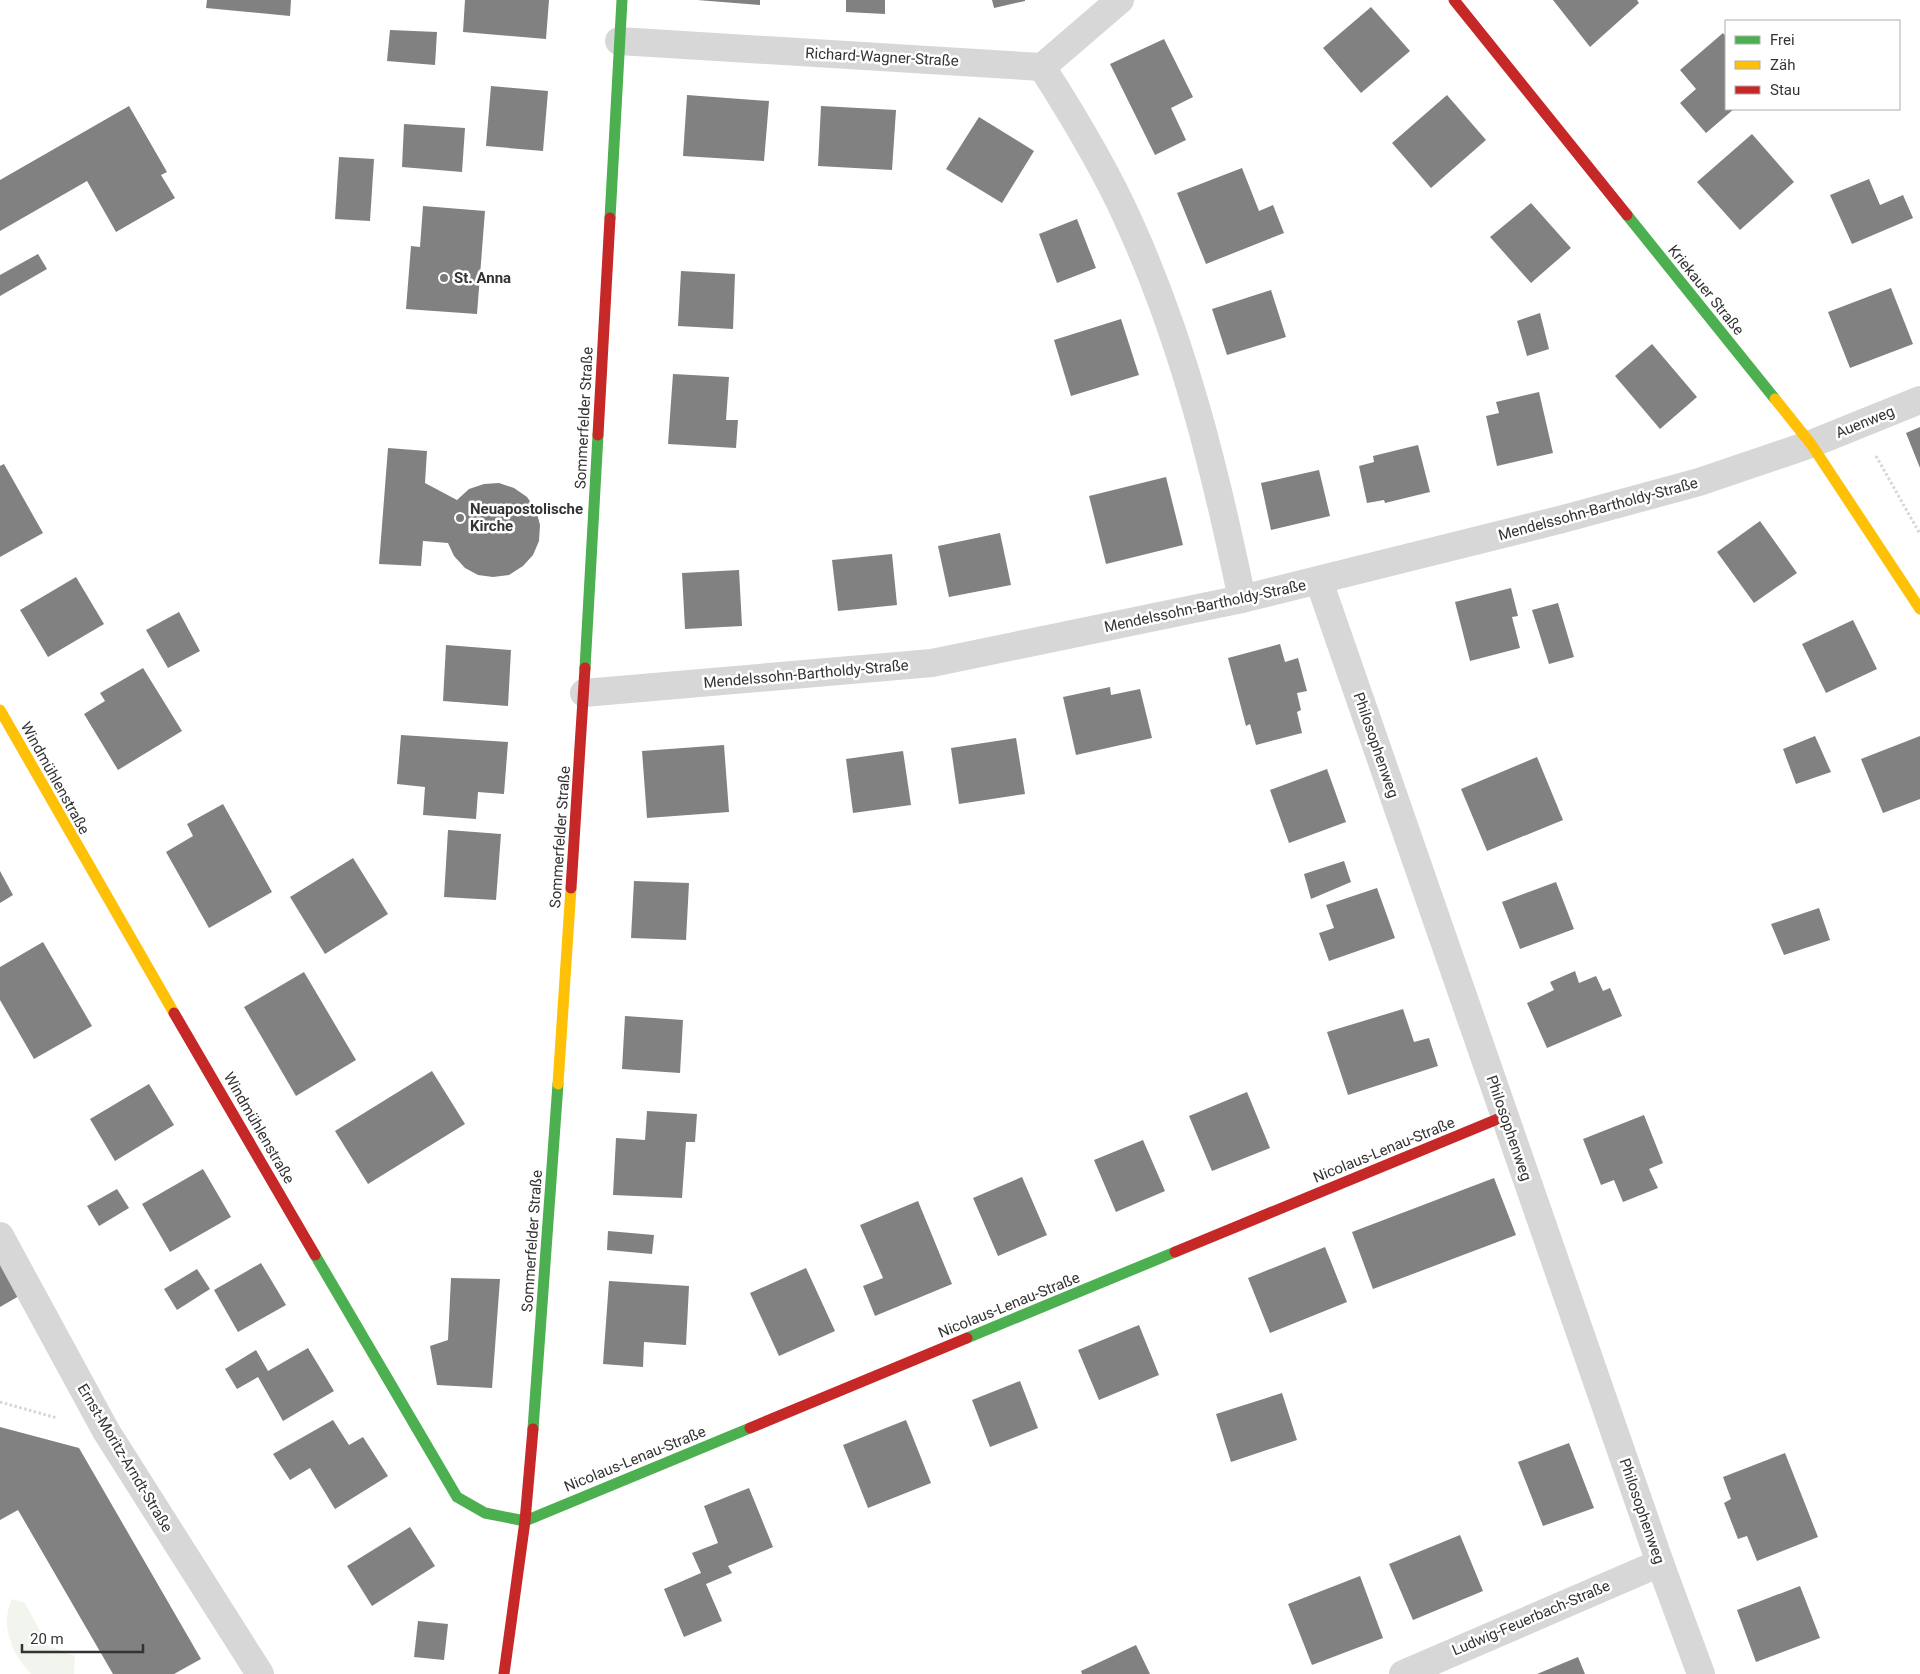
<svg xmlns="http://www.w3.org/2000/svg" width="1920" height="1674" font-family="Roboto,sans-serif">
	<rect width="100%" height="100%" fill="#fff"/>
	<path fill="#f1f5ed" d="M12,1599L25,1603L48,1646L75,1656L74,1674H31C11,1653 0,1624 12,1599Z"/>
	<g fill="#818181">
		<path d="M207,0H291L290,16L206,8Z"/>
		<path d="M465,0H549L546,39L463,32Z"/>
		<path d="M697,0H760V5Z"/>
		<path d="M846,0H885V14L846,12Z"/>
		<path d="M992,0H1025V1L994,8Z"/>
		<path d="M1553,0H1637L1639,3L1590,47Z"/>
		<path d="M1371,7L1410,51L1361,93L1323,48Z"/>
		<path d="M390,30L437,32L435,65L387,61Z"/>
		<path d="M1723,33L1726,37V109H1734L1706,133L1680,103L1696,89L1680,70Z"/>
		<path d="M1164,39L1193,97L1171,108L1186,140L1155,155L1110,64Z"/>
		<path d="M491,86L548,91L543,151L486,146Z"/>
		<path d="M687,95L769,101L764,161L683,156Z"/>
		<path d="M1447,95L1486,140L1431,188L1392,143Z"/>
		<path d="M129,106L167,172L161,175L175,198L116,232L87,181L0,231V180Z"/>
		<path d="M821,106L896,110L892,170L818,166Z"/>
		<path d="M979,117L1034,151L1002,203L946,169Z"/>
		<path d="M404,124L465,128L462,172L402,167Z"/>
		<path d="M1752,134L1794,182L1740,230L1697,182Z"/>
		<path d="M339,157L374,159L370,221L335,219Z"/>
		<path d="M1242,168L1259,211L1273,205L1284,233L1206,264L1177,193Z"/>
		<path d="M1869,179L1880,205L1903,195L1913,218L1852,244L1830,195Z"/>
		<path d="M1531,203L1571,248L1531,283L1490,237Z"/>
		<path d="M423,206L485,211L477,314L406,309L411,246L420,247Z"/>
		<path d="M1077,219L1096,268L1057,283L1039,234Z"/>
		<path d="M38,254L47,269L0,296V275Z"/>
		<path d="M681,271L735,274L733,329L678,326Z"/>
		<path d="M1891,288L1913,344L1850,368L1828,312Z"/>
		<path d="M1271,290L1286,337L1227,355L1212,309Z"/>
		<path d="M1540,313L1549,349L1527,356L1517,321Z"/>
		<path d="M1121,319L1139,375L1071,396L1054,340Z"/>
		<path d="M1652,344L1697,397L1660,429L1615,376Z"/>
		<path d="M673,374L729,377L726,420H738L736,448L668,444Z"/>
		<path d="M1539,392L1553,453L1497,466L1486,416L1499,413L1496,402Z"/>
		<path d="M1920,427V468L1906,433Z"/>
		<path d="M1418,445L1430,492L1385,503L1384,500L1367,503L1359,466L1374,462L1373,456Z"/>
		<path d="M388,448L427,451L425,483L457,500L469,489L484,484L499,483L514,488L527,497L536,510L540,525L539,541L533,555L523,566L509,575L493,577L478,575L465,568L454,556L448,543L423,541L421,566L379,564Z"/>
		<path d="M4,464L43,533L0,557V466Z"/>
		<path d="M1319,470L1330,516L1271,530L1261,483Z"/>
		<path d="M1166,477L1183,545L1106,564L1089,496Z"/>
		<path d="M1760,521L1797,573L1754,603L1717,552Z"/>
		<path d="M1000,533L1011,585L949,597L938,546Z"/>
		<path d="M892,554L897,605L838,611L832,560Z"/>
		<path d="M739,570L742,626L685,629L682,573Z"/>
		<path d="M76,577L104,624L48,657L20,610Z"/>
		<path d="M1511,588L1518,616L1512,617L1520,648L1470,661L1455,602Z"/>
		<path d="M1558,603L1574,657L1549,664L1532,610Z"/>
		<path d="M179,612L200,651L168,668L146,630Z"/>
		<path d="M1853,620L1877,669L1826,693L1802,644Z"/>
		<path d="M1280,644L1285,662L1298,658L1307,691L1297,693L1301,710L1297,712L1302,733L1256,745L1250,724L1246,726L1228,658Z"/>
		<path d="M446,645L511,650L508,706L443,701Z"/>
		<path d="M143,668L182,731L118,770L84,714L105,701L100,693Z"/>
		<path d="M1110,687L1111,695L1140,689L1152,738L1076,755L1063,697Z"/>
		<path d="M401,735L508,742L504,794L478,792L476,819L423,815L425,787L397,784Z"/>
		<path d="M1815,736L1831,772L1796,784L1783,749Z"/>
		<path d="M1920,736V799L1883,813L1861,759Z"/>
		<path d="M1016,738L1025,794L959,804L951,748Z"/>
		<path d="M724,745L729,812L647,818L642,751Z"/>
		<path d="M903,751L911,805L853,813L846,759Z"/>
		<path d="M1537,757L1563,820L1487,851L1461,789Z"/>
		<path d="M1327,769L1346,822L1289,843L1270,790Z"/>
		<path d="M223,804L272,892L209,928L166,852L193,836L187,824Z"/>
		<path d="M448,830L501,834L496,900L444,897Z"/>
		<path d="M353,858L388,914L325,954L290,897Z"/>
		<path d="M1344,861L1351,882L1311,899L1304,874Z"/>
		<path d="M0,871L13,895L0,903Z"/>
		<path d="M634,881L689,883L686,940L631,938Z"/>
		<path d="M1556,882L1574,929L1520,949L1502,902Z"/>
		<path d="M1377,888L1395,938L1329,961L1319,933L1334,928L1326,905Z"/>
		<path d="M1819,908L1830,940L1784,955L1771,924Z"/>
		<path d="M43,942L92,1026L34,1059L0,1000V967Z"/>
		<path d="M1575,971L1579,983L1596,976L1603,991L1610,988L1622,1016L1547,1048L1527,1003L1554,990L1550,982Z"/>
		<path d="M304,972L356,1060L296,1096L244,1007Z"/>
		<path d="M1403,1009L1414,1042L1429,1038L1438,1066L1348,1095L1327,1032Z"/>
		<path d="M625,1016L683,1020L680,1073L622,1069Z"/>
		<path d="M432,1071L465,1124L368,1184L335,1131Z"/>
		<path d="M149,1084L174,1125L115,1161L90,1119Z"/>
		<path d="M1247,1092L1270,1148L1212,1171L1189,1116Z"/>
		<path d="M647,1111L697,1114L695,1142H686L682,1198L613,1195L616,1138L645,1140Z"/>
		<path d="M1644,1115L1663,1163L1649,1169L1658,1188L1623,1202L1614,1180L1601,1185L1583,1139Z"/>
		<path d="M1143,1140L1165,1191L1116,1212L1094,1160Z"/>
		<path d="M203,1169L231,1217L170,1252L142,1204Z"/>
		<path d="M1022,1177L1047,1235L998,1256L973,1198Z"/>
		<path d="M1494,1178L1516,1235L1373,1289L1352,1232Z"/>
		<path d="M117,1189L129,1208L99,1226L87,1206Z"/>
		<path d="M918,1201L952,1284L875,1316L863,1286L883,1278L860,1225Z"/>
		<path d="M608,1231L654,1235L652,1254L607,1250Z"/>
		<path d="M1325,1247L1347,1302L1270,1333L1248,1278Z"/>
		<path d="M0,1260L19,1296L0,1307Z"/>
		<path d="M261,1263L286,1305L238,1332L214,1290Z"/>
		<path d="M806,1268L835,1331L779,1356L750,1293Z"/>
		<path d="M197,1269L210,1289L177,1310L164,1289Z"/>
		<path d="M451,1278L500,1279L492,1388L437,1385L430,1346L448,1340Z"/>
		<path d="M609,1281L689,1286L686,1345L644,1342L643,1367L603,1364Z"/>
		<path d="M1139,1325L1159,1375L1099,1400L1078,1350Z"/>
		<path d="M308,1348L334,1391L283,1421L258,1377L237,1389L225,1369L256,1350L268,1371Z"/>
		<path d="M1020,1381L1038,1428L990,1447L972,1400Z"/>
		<path d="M1282,1393L1297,1440L1231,1462L1216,1414Z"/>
		<path d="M333,1420L349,1445L363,1437L388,1476L335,1509L310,1468L290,1480L273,1454Z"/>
		<path d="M906,1420L931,1483L868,1508L843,1445Z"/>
		<path d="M0,1427L79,1448L201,1659L174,1674H113L18,1510L0,1520Z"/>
		<path d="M1569,1443L1594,1508L1543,1526L1518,1462Z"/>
		<path d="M1785,1453L1818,1537L1757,1561L1747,1536L1738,1539L1724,1503L1731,1499L1723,1477Z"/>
		<path d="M749,1488L773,1547L728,1566L732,1573L706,1584L722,1621L684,1637L664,1589L701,1573L692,1553L718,1543L704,1506Z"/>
		<path d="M410,1527L435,1566L372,1606L347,1566Z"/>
		<path d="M1460,1535L1483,1591L1413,1620L1389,1564Z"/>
		<path d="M1360,1576L1383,1638L1312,1665L1288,1604Z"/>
		<path d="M1800,1586L1820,1638L1756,1662L1737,1610Z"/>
		<path d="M418,1621L448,1624L444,1660L414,1657Z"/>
		<path d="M1136,1645L1150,1674H1082L1081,1671Z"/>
		<path d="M1578,1657L1585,1674H1537Z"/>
	</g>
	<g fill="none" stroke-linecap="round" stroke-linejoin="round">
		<g stroke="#d6d6d6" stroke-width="3" stroke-dasharray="2.5 2.5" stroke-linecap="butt">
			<path d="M1876,456L1920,534"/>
			<path d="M0,1402L57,1418"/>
		</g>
		<g stroke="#d7d7d7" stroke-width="28">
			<path d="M619,41L1042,67L1120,0"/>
			<path d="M1042,67C1074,117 1105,168 1129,222C1184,343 1215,469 1242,599"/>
			<path d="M1319,581L1660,1563L1701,1674"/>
			<path d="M584,693L932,663L1242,599L1563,519L1699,482L1811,444L1920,400"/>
			<path d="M0,1236L106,1431L260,1674"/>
			<path d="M1403,1674L1660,1563"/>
		</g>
		<g stroke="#4caf50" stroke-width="11">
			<path d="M1627,215L1775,399"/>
			<path d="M610,218L622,0"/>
			<path d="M585,668L598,435"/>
			<path d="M315,1255L457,1497L485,1513L525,1521"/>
			<path d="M967,1338L1175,1252"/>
			<path d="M533,1429L558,1084"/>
			<path d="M525,1521L750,1428"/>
		</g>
		<g stroke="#ffc107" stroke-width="11">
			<path d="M1775,399L1811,444L1920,609"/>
			<path d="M0,710L174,1013"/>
			<path d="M558,1084L571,888"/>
		</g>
		<g stroke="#c62828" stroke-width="11">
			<path d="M1454,0L1627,215"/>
			<path d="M598,435L610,218"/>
			<path d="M571,888L585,668"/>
			<path d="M174,1013L315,1255"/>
			<path d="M1175,1252L1505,1116"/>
			<path d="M750,1428L967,1338"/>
			<path d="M504,1674L525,1521L533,1429"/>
		</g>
	</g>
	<g fill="#7a7a7a" stroke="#fff" stroke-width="2">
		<circle cx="444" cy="278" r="5"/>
		<circle cx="460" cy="518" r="5"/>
	</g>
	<g text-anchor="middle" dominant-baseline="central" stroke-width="5" stroke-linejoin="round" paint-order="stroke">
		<g font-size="15" fill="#333" stroke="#fff">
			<text transform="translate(882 57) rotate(3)">Richard-Wagner-Straße</text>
			<text transform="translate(1706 290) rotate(51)">Kriekauer Straße</text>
			<text transform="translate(584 418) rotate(-87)">Sommerfelder Straße</text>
			<text transform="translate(1865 422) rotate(-22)">Auenweg</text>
			<text transform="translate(1598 509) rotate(-15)">Mendelssohn-Bartholdy-Straße</text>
			<text transform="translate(1205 606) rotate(-12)">Mendelssohn-Bartholdy-Straße</text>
			<text transform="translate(806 674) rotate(-5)">Mendelssohn-Bartholdy-Straße</text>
			<text transform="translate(1376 745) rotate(71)">Philosophenweg</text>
			<text transform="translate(55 778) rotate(61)">Windmühlenstraße</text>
			<text transform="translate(560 837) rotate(-86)">Sommerfelder Straße</text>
			<text transform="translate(259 1128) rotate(60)">Windmühlenstraße</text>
			<text transform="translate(1509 1128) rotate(71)">Philosophenweg</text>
			<text transform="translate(1384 1150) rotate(-22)">Nicolaus-Lenau-Straße</text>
			<text transform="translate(532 1241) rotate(-86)">Sommerfelder Straße</text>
			<text transform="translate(1009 1305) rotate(-22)">Nicolaus-Lenau-Straße</text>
			<text transform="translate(125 1458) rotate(59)">Ernst-Moritz-Arndt-Straße</text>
			<text transform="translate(635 1459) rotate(-22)">Nicolaus-Lenau-Straße</text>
			<text transform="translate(1642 1511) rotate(71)">Philosophenweg</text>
			<text transform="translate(1531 1618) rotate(-23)">Ludwig-Feuerbach-Straße</text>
		</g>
		<g font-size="15" font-weight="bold" fill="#333" stroke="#fff" text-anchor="start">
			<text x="454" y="278">St. Anna</text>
			<text x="470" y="509">Neuapostolische<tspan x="470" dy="17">Kirche</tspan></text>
		</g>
	</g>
	<rect x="1725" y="20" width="175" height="90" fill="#ffffff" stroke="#adadad"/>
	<rect x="1735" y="36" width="25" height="8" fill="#4caf50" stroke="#adadad"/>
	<text x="1770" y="45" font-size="15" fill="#333333">Frei</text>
	<rect x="1735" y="61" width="25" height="8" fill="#ffc107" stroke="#adadad"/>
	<text x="1770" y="70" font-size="15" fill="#333333">Zäh</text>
	<rect x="1735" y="86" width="25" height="8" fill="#c62828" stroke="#adadad"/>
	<text x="1770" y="95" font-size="15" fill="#333333">Stau</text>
	<path d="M22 1644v8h121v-8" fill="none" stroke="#333333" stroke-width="2.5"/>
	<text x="30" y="1644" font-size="15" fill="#333333" stroke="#ffffff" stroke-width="4" paint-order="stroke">20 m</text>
</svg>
